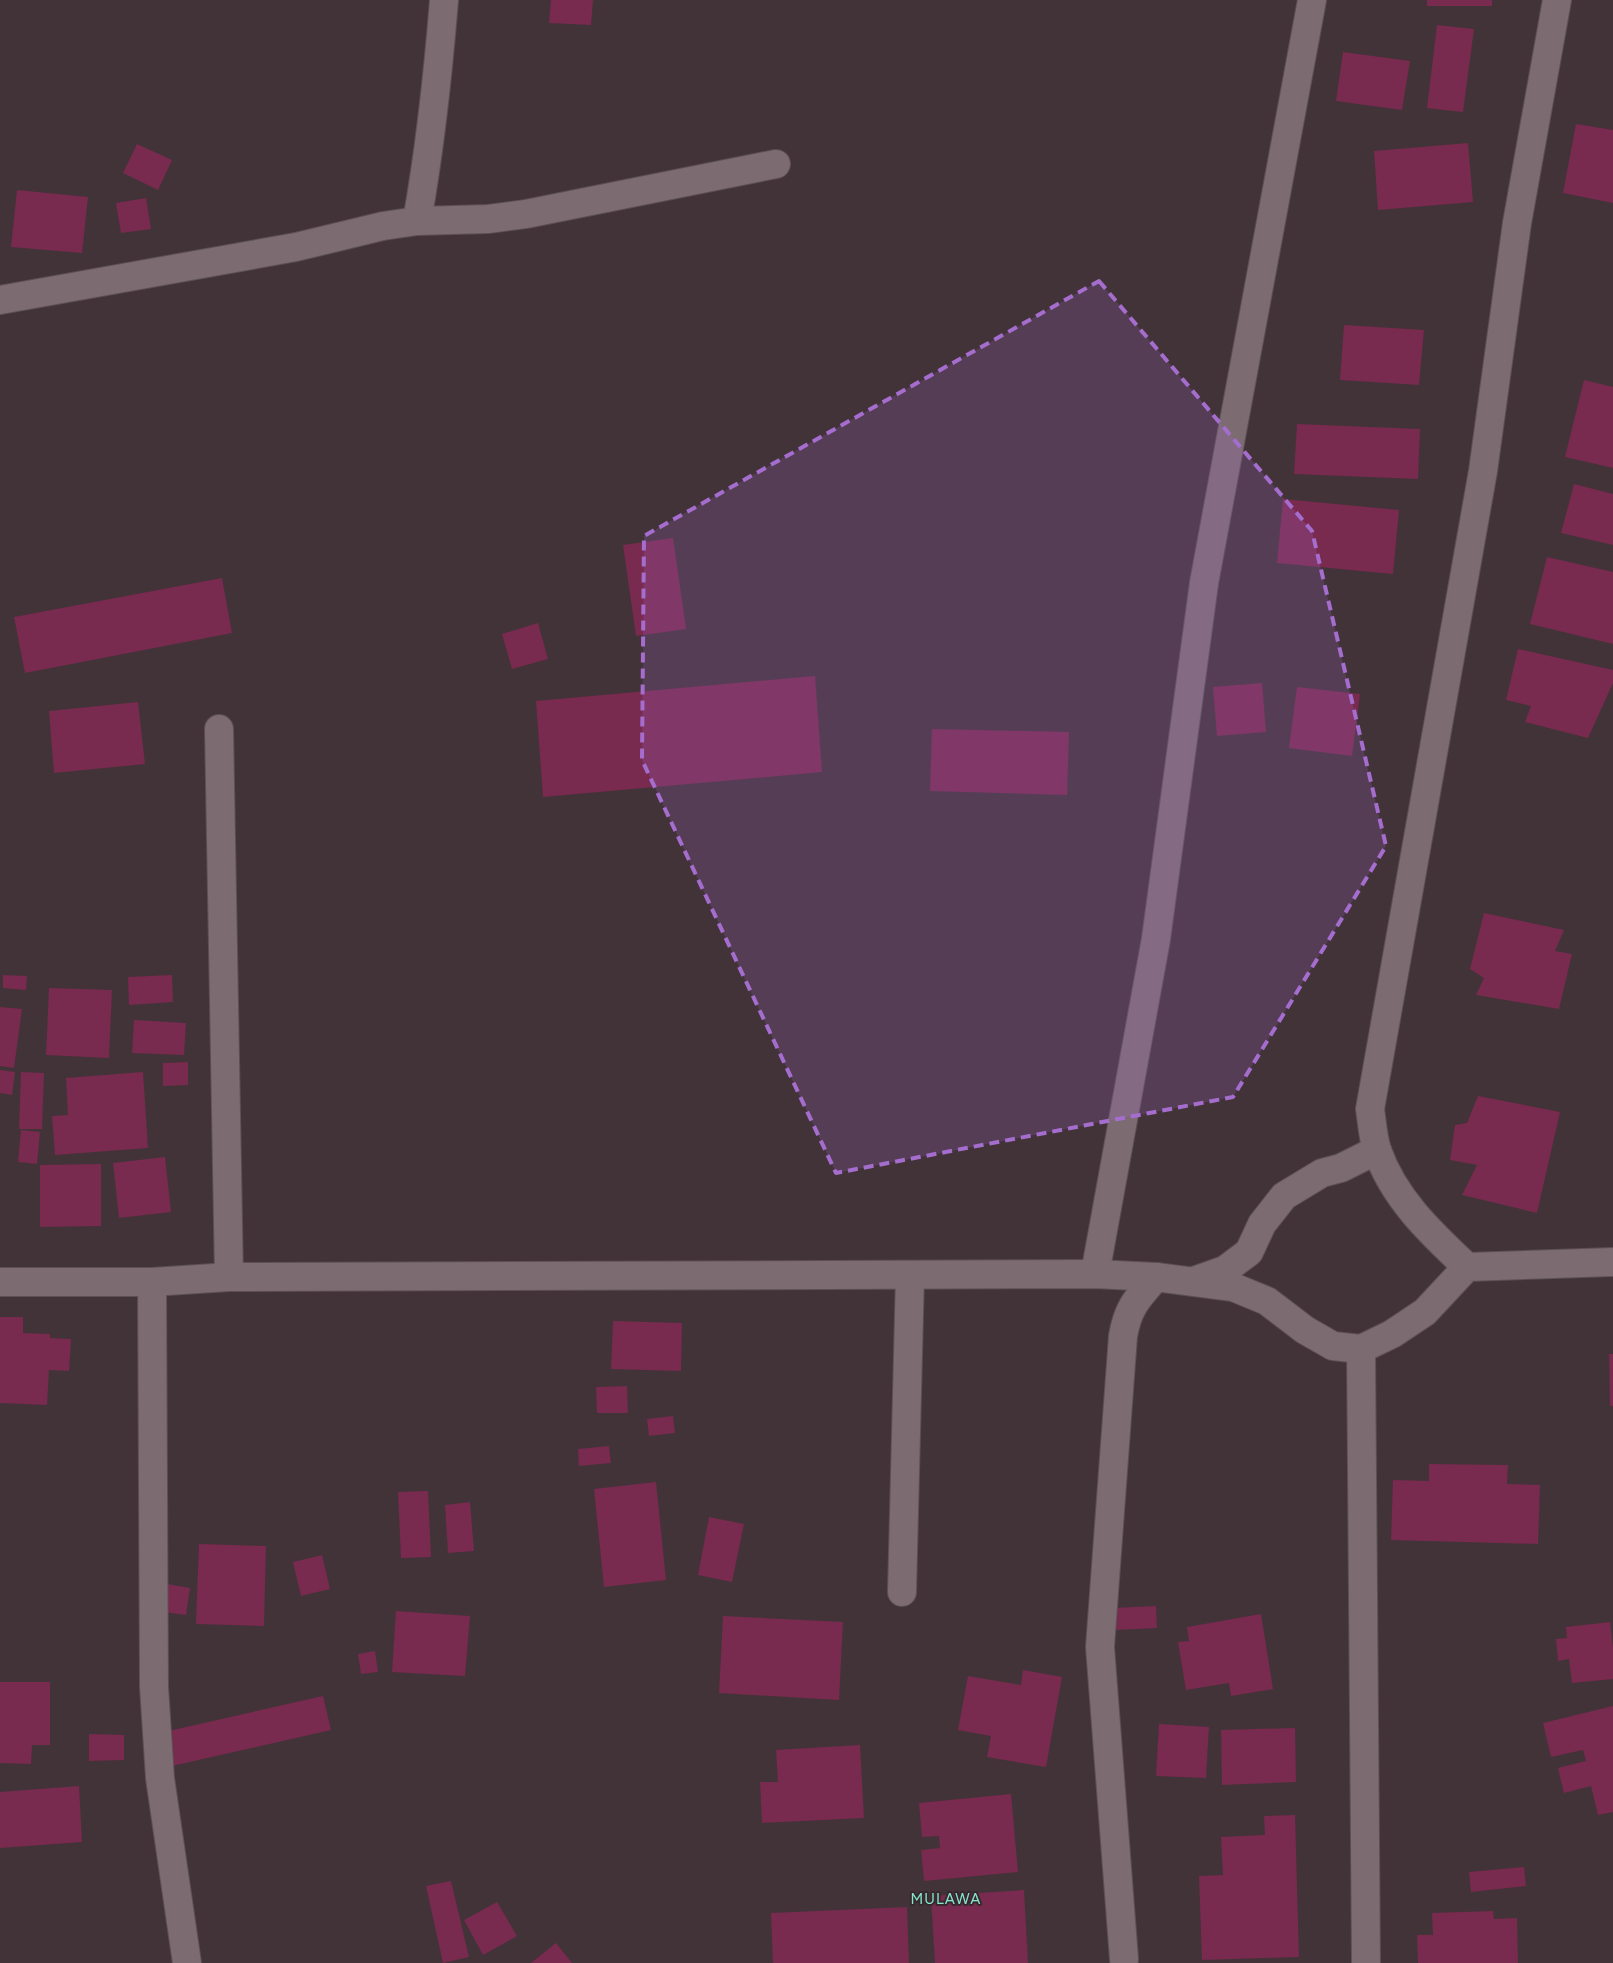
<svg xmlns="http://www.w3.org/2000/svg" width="1613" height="1963" font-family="Figtree,sans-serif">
	<rect width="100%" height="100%" fill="#423338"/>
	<g fill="#782a4f">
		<path d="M551,0H593L591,25L549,23Z"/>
		<rect x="1427" y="0" width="65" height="6"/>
		<path d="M1437,25L1474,29L1463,112L1427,108Z"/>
		<path d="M1343,52L1410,61L1402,110L1336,101Z"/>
		<path d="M1576,124L1613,130V203L1563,193Z"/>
		<path d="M1468,143L1473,202L1378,210L1374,151Z"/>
		<path d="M137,144L172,160L158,190L123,173Z"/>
		<path d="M17,190L88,197L82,253L11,247Z"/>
		<path d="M146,198L151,229L121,233L116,203Z"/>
		<path d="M1344,325L1424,330L1419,385L1340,380Z"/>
		<path d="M1584,380L1613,387V468L1565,457Z"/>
		<path d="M1297,424L1420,429L1418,479L1294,474Z"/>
		<path d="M1574,484L1613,494V545L1561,533Z"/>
		<path d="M1283,499L1399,510L1393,574L1277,563Z"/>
		<path d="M673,538L686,629L636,636L623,545Z"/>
		<path d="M1547,557L1613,572V644L1530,624Z"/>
		<path d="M222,578L232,633L25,673L14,617Z"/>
		<path d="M538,623L548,659L512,669L502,634Z"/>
		<path d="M1518,649L1613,670V683L1588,738L1525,722L1531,706L1506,700Z"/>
		<path d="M815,676L822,772L543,797L536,701Z"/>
		<path d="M1262,683L1266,732L1217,736L1213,687Z"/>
		<path d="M1297,687L1360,694L1352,756L1289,748Z"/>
		<path d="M138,702L145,764L54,773L49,711Z"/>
		<path d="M932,729L1069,732L1067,795L930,791Z"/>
		<path d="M1484,913L1564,930L1555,951L1572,954L1559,1009L1476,995L1484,978L1470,969Z"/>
		<path d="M3,975L27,976L26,990L3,988Z"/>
		<path d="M172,975L173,1002L129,1005L128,977Z"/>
		<path d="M49,988L112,990L109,1058L46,1055Z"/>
		<path d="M0,1007L22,1009L14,1068L0,1066Z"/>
		<path d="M134,1020L186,1023L184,1055L132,1053Z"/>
		<path d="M188,1062V1085L163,1086V1063Z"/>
		<path d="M0,1070L15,1072L12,1095L0,1093Z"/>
		<path d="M21,1072L44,1073L42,1129H19Z"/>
		<path d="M143,1072L148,1148L55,1155L52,1116L68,1115L66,1078Z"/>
		<path d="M1478,1096L1560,1112L1537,1213L1462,1195L1477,1165L1450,1160L1455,1125L1467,1123Z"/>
		<path d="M21,1130L40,1132L37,1164L18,1162Z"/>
		<path d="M165,1157L171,1212L119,1218L113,1163Z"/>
		<path d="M101,1164V1226L40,1227V1165Z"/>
		<path d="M0,1317H23V1333L50,1334V1338L71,1339L69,1371L49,1370L47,1405L0,1403Z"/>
		<path d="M613,1321L682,1323L681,1371L611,1369Z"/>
		<path d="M1609,1354H1613V1406H1610Z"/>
		<path d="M627,1386L628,1413H597L596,1387Z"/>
		<path d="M673,1416L675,1433L649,1436L647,1419Z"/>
		<path d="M609,1446L611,1463L579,1466L578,1449Z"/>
		<path d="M1429,1464L1508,1465L1507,1484L1540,1485L1538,1544L1391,1540L1393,1480L1429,1481Z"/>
		<path d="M656,1482L666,1580L604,1587L594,1489Z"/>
		<path d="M428,1491L431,1557L401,1558L398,1492Z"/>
		<path d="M470,1502L474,1551L448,1553L445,1505Z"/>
		<path d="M709,1517L744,1524L732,1582L698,1575Z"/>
		<path d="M199,1544L266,1546L264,1626L196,1624Z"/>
		<path d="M322,1555L330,1589L301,1596L293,1562Z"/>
		<path d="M167,1584L190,1588L186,1615L163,1612Z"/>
		<path d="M1156,1606L1157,1628L1115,1630L1114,1608Z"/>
		<path d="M396,1611L470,1616L465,1676L392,1672Z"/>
		<path d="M1261,1614L1273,1689L1231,1696L1229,1683L1186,1690L1178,1642L1189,1641L1187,1627Z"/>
		<path d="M723,1616L843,1622L839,1700L719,1693Z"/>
		<path d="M1610,1622L1613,1648V1679L1572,1683L1569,1659L1558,1661L1556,1639L1567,1638L1566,1627Z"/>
		<path d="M375,1651L378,1672L361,1674L358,1654Z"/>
		<path d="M1023,1670L1062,1677L1046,1767L987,1757L991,1736L958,1730L968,1676L1021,1685Z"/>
		<path d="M0,1682H50V1745H32L31,1764L0,1763Z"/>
		<path d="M323,1696L331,1730L172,1766L164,1732Z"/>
		<path d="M1613,1706V1812L1598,1815L1591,1786L1564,1793L1558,1768L1586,1761L1583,1750L1551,1757L1543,1723Z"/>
		<path d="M1159,1724L1209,1727L1206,1778L1156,1776Z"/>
		<path d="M1295,1728L1296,1782L1222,1785L1221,1730Z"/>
		<path d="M89,1734L124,1735V1760L89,1761Z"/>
		<path d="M860,1745L864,1818L762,1823L760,1782H778L776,1750Z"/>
		<path d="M79,1786L82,1842L0,1848V1792Z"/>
		<path d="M1011,1794L1018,1872L924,1881L921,1850L940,1848L939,1836L922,1837L919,1803Z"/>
		<path d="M1295,1815L1299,1957L1202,1960L1199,1876L1223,1875L1221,1837L1265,1835L1264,1816Z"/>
		<path d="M1524,1867L1526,1886L1471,1892L1469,1872Z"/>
		<path d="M451,1881L469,1957L443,1963L426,1886Z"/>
		<path d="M1024,1890L1028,1963H935L931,1896Z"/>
		<path d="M497,1902L517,1936L483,1955L464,1920Z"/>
		<path d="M907,1907L909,1963H773L771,1913Z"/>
		<path d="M1493,1911L1494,1919L1517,1918L1518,1963H1418L1417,1935H1433L1432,1913Z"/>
		<path d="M556,1943L572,1963H531Z"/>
	</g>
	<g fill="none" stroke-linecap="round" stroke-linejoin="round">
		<g stroke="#5c5055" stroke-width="30">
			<g id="street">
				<path d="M417,221C430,148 438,75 444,0"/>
				<path d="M0,300L296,247L383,226L417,221L488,219L526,214L776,164"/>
				<path d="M219,729L229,1277"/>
				<path d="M1467,1267C1431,1233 1394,1199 1377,1150C1373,1138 1372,1122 1370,1109L1483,471L1517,223L1557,0"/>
				<path d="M1095,1274L1156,939L1204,583L1312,0"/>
				<path d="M1194,1281L1225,1270L1249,1252L1262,1224L1284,1196L1322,1173L1341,1168L1377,1150"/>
				<path d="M0,1282H152L229,1277L1095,1274L1156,1277L1233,1287L1267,1301L1305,1330L1333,1346L1361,1349L1392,1334L1425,1312L1467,1267L1613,1262"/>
				<path d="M152,1282L154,1687L160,1778L187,1963"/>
				<path d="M1361,1349L1366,1963"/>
				<path d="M902,1592L910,1275"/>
				<path d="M1124,1959L1100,1647L1123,1336C1128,1307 1137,1299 1156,1277"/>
			</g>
		</g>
		<use href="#street" stroke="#7c6b71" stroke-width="28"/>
	</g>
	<path fill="#a46dce" fill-opacity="0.2" stroke="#a46dce" stroke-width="4" stroke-dasharray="10 6" stroke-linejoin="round" d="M1099,281L1312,531L1386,846L1233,1097L836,1173L642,760L644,536Z"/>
	<g text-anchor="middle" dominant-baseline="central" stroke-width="4" stroke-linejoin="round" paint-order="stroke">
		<g font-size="15" letter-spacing="1" fill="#86e6cc" stroke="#37292e">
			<text x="946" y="1899">MULAWA</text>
		</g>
	</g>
</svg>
